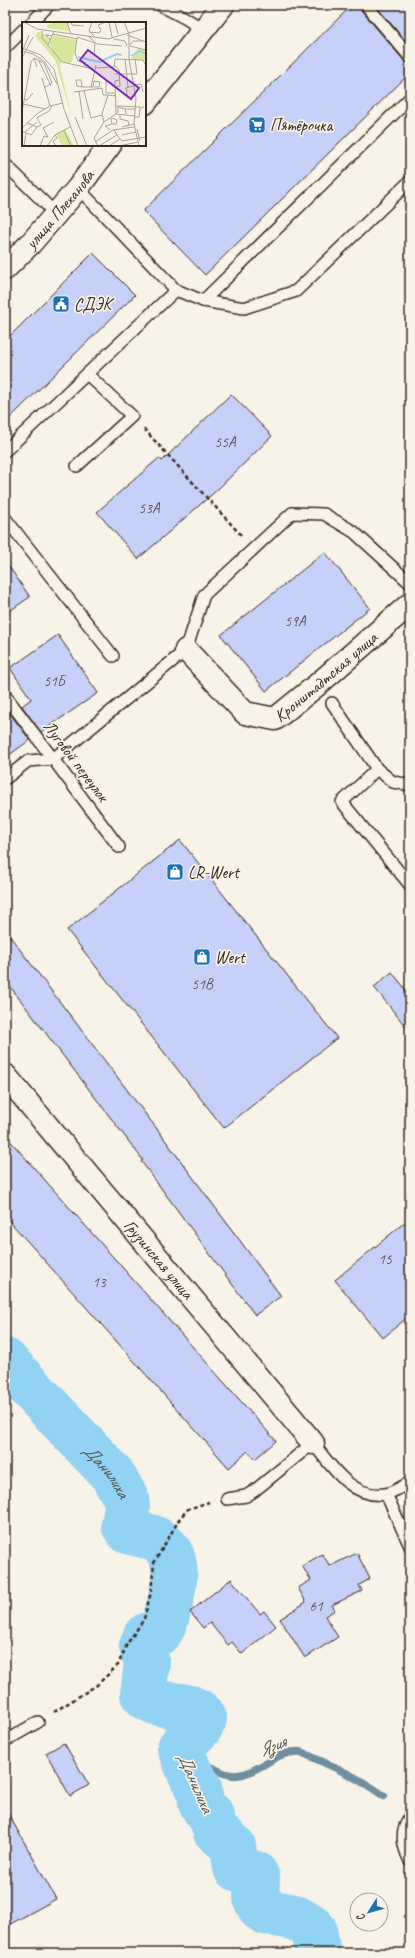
<svg xmlns="http://www.w3.org/2000/svg" width="415" height="1958" font-family="Caveat,sans-serif">
	<rect width="100%" height="100%" fill="#f7f3e8"/>
	<filter id="ink" filterUnits="userSpaceOnUse"><feTurbulence type="fractalNoise" baseFrequency=".025" numOctaves="2"/><feDisplacementMap in="SourceGraphic" scale="8" xChannelSelector="R" yChannelSelector="G"/><feConvolveMatrix kernelMatrix="1 2 1 2 8 2 1 2 1" color-interpolation-filters="sRGB"/></filter>
	<g filter="url(#ink)">
		<g fill="none" stroke-linecap="round" stroke-linejoin="round">
			<path stroke="#6f8f9e" stroke-width="8" d="M187,1763C206,1758 219,1777 237,1775C260,1773 277,1749 301,1752C330,1765 358,1777 384,1796"/>
			<path stroke="#92d2f3" stroke-width="46" id="s1" d="M5,1361L112,1474L126,1498L127,1507L124,1525L128,1531C138,1535 151,1535 160,1542C180,1557 175,1581 170,1602C167,1613 167,1623 158,1633L146,1636L142,1646L147,1664L143,1694C159,1712 191,1698 204,1718C201,1731 188,1736 180,1748L191,1775L199,1787L201,1803L206,1811L211,1815L215,1830L233,1846L236,1868L255,1874L257,1878L256,1899L261,1909L266,1912L294,1917L311,1926L314,1930L318,1953"/>
		</g>
		<g fill="#c7d0f8" stroke="#3b2a1e">
			<path d="M352,5H359L361,10L405,62L410,64V73L205,275L143,211Z"/>
			<path d="M375,5H410V46Z"/>
			<path d="M93,253L135,295L5,423V341Z"/>
			<path d="M231,394L272,436L218,489L138,559L97,512L159,458L162,461Z"/>
			<path d="M325,552L370,608L266,691L221,635Z"/>
			<path d="M5,561L30,597L5,614Z"/>
			<path d="M58,635L98,693L41,732L22,706L31,699L10,668Z"/>
			<path d="M10,714L30,740L5,758V718Z"/>
			<path d="M180,840L337,1038L224,1128L67,930Z"/>
			<path d="M5,930L160,1133L281,1296L255,1315L141,1161L143,1160L5,980Z"/>
			<path d="M392,972L410,995V1032L374,987Z"/>
			<path d="M5,1135L276,1441L255,1459L248,1451L229,1468L5,1216Z"/>
			<path d="M410,1218V1315L383,1338L335,1280Z"/>
			<path d="M357,1553L370,1579L359,1585L362,1591L332,1605L335,1610L325,1616L338,1637L305,1658L280,1619L306,1602L298,1588L311,1580L302,1566L322,1554L330,1566Z"/>
			<path d="M231,1579L260,1614L264,1611L276,1626L242,1654L232,1642L228,1645L210,1623L203,1628L190,1612Z"/>
			<path d="M64,1743L89,1785L70,1796L46,1753Z"/>
			<path d="M5,1808L56,1899L5,1927Z"/>
		</g>
		<g fill="none" stroke-linecap="round" stroke-linejoin="round">
			<g stroke="#3b2a1e" stroke-width="14">
				<g id="lane">
					<path d="M160,5L185,18L204,30"/>
					<path d="M366,5L410,57"/>
					<path d="M31,23L49,5"/>
					<path d="M5,48L23,30"/>
					<path d="M5,164L56,214"/>
					<path d="M78,188L176,290L203,301L244,308L296,291L410,181"/>
					<path d="M203,301L410,98"/>
					<path d="M5,451L176,290"/>
					<path d="M77,466L132,416L87,374"/>
					<path d="M5,518L113,656"/>
					<path d="M5,695L119,847"/>
					<path d="M332,703L377,769L393,782L410,785"/>
					<path d="M377,769L342,802L410,885"/>
					<path d="M5,779L28,761L53,759L186,650L204,595L292,513L324,514L354,532L410,583"/>
					<path d="M386,1494L410,1546"/>
					<path d="M227,1499L246,1496L254,1491L313,1443C331,1466 352,1499 385,1494C393,1493 403,1486 410,1482"/>
					<path d="M5,1741L38,1722"/>
					<path d="M410,1816C400,1832 402,1845 410,1861"/>
				</g>
			</g>
			<g stroke="#3b2a1e" stroke-width="25">
				<g id="street">
					<path id="s2" d="M186,650L245,713L275,719L317,685L410,604"/>
					<path id="s3" d="M5,1075L313,1443"/>
				</g>
			</g>
			<g stroke="#3b2a1e" stroke-width="25">
				<g id="secondary">
					<path d="M145,103L223,5"/>
					<path id="s4" d="M5,269L31,243L78,188L110,145"/>
				</g>
			</g>
			<g stroke="#3b2a1e" stroke-width="2.5" stroke-dasharray="4 3" stroke-linecap="butt">
				<path d="M144,429L241,535"/>
				<path d="M54,1712L97,1685L118,1665L127,1644L144,1619L151,1592L154,1563L180,1518L188,1509L209,1502"/>
			</g>
			<use href="#lane" stroke="#f7f3e8" stroke-width="11"/>
			<use href="#street" stroke="#f7f3e8" stroke-width="22"/>
			<use href="#secondary" stroke="#f7f3e8" stroke-width="22"/>
		</g>
	</g>
	<defs>
		<g id="supermarket-square" transform="scale(0.9)"><rect x="-9" y="-9" width="18" height="18" rx="4" fill="#1f6fb2" stroke="#f7f3e8"/><path d="M-6-5.5h2.5l.6 2H6L4.5 2H-2.5L-4.4-4H-6ZM-1.5 3.2a1.3 1.3 0 1 0 .1 0ZM3 3.2a1.3 1.3 0 1 0 .1 0Z" fill="#fff"/></g>
		<g id="civic-square" transform="scale(0.9)"><rect x="-9" y="-9" width="18" height="18" rx="4" fill="#1f6fb2" stroke="#f7f3e8"/><path d="M-.6-6.5H3V-4.5H.6V-3L4-1V1h2V6H-6V1h2V-1L-.6-3ZM-1.2 2.5V6h2.4V2.5Z" fill="#fff"/></g>
		<g id="shop-square" transform="scale(0.9)"><rect x="-9" y="-9" width="18" height="18" rx="4" fill="#1f6fb2" stroke="#f7f3e8"/><path d="M-5-2.5h2.3a2.7 3.5 0 0 1 5.4 0H5L5.5 6h-11ZM-1.5-2.5h3a1.5 2.3 0 0 0-3 0Z" fill="#fff"/></g>
	</defs>
	<g fill-rule="evenodd">
		<use href="#supermarket-square" x="257" y="125"/>
		<use href="#civic-square" x="61" y="304"/>
		<use href="#shop-square" x="175" y="872"/>
		<use href="#shop-square" x="202" y="957"/>
	</g>
	<g text-anchor="middle" dominant-baseline="central" stroke-width="3.5" stroke-linejoin="round" paint-order="stroke">
		<g font-size="15" fill="#5e5454">
			<text x="225" y="442">55А</text>
			<text x="149" y="508">53А</text>
			<text x="295" y="621">59А</text>
			<text x="54" y="681">51Б</text>
			<text x="202" y="984">51В</text>
			<text x="385" y="1259">15</text>
			<text x="99" y="1282">13</text>
			<text x="316" y="1606">61</text>
		</g>
		<g font-size="17" fill="#3b2a1e" stroke="#f7f3e8" text-anchor="start">
			<text x="270" y="125">Пятёрочка</text>
			<text x="74" y="304">СДЭК</text>
			<text x="188" y="872">LR-Wert</text>
			<text x="215" y="957">Wert</text>
		</g>
		<g font-size="17" fill="#3b2a1e" stroke="#f7f3e8">
			<text stroke="none"><textPath href="#s4" startOffset="81">улица Плеханова</textPath></text>
			<text stroke="none"><textPath href="#s2" startOffset="183">Кронштадтская улица</textPath></text>
			<text transform="translate(76 761) rotate(53)">Луговой переулок</text>
			<text stroke="none"><textPath href="#s3" startOffset="240">Грузинская улица</textPath></text>
		</g>
		<g font-size="18" font-style="italic" fill="#515453" stroke="#f7f3e8">
			<text stroke="none"><textPath href="#s1" startOffset="150">Данилиха</textPath></text>
			<text transform="translate(272 1746) rotate(-22)">Язия</text>
			<text transform="translate(196 1783) rotate(66)">Данилиха</text>
		</g>
	</g>
	<g transform="translate(22 22)">
		<rect width="124" height="124" fill="#f7f3e8"/>
		<path d="M34,0H45L48,9L25,6V3ZM16,10H19L18,14L21,12L30,13L23,15L27,18L26,23L31,28L27,21L31,13L55,18L50,39L48,42L39,39L38,45L50,96L33,38L13,14ZM116,26L124,29V38L109,37ZM43,107L50,120L52,124H40L34,112Z" fill="#d8e79a"/>
		<path fill="none" stroke="#92d2f3" stroke-width="2" d="M109,34L118,29L124,32M56,35L77,40L95,32L100,33"/>
		<path fill="none" stroke="#aca397" stroke-width="1" d="M2,0L15,7L86,17L124,6M45,0L49,12M49,0L50,3L62,4M70,0L67,9L73,15M87,0L90,15M93,0L96,12M102,0L107,12V37L114,76L112,102L117,124M20,9V16L26,23M32,9L26,23L40,40L71,47M67,10L77,11L79,8L76,3L84,0M31,12L56,17M105,13L124,20M55,15L73,21L72,33M67,15L75,22L100,24M55,16L53,31L56,39L62,41L63,45M92,17L103,19L105,24M28,18L24,13L30,14M108,23L111,19H121M108,24L124,28M0,26L19,33L32,47L42,87L56,124M1,28L7,13M0,29L11,32L23,40L35,62M0,36L11,15M103,37L106,65M17,39L29,64M92,43L97,48L98,64L94,65M15,45L12,36L22,41L30,61L22,66M74,46L92,45L93,37L121,38L124,44M93,52H115L113,37M20,56L28,84M90,61L84,59V71H93M112,63L119,62L121,70M60,64L59,58H54L55,64L61,65H71L72,59L78,60L77,65H72M111,64L104,66L105,73L106,76L113,74M69,65L74,43M57,69L61,97M62,69L69,96L80,93M52,70L80,66L81,73H86M2,77L5,78L11,71M1,82L23,87M94,84L118,85M0,90L9,40L12,36M96,91V85L103,87M94,92L93,59L97,58M94,92L113,94M98,92V97L106,99L107,103M104,92L103,87H113M53,95L65,124M113,95H117L118,86L122,85M15,96L27,89L30,84M90,96L95,98L94,102H90M82,100L80,92L86,73L94,74M5,101L15,105L19,103L15,96M100,105L112,102M0,106L16,91L28,84L41,81M115,107L118,119M88,108L83,104L90,102L89,96M0,109L9,113L15,105M42,109L49,124M3,110L15,100M33,113L35,116L31,119L34,124M95,113L100,119L124,115M100,113L114,110M26,115L21,106L32,100M73,120L91,108L112,105M2,124L4,111M18,124L22,114L26,115M25,124L33,113L48,105M76,124L72,116L82,100L94,92M77,124L95,113L92,108M87,124L98,117M97,124L116,120"/>
		<path fill="#7b2cbf" fill-opacity="0.15" stroke="#7b2cbf" stroke-width="2" d="M66,28L117,66L109,77L58,38Z"/>
		<rect width="124" height="124" fill="none" stroke="#3b2a1e" stroke-width="2"/>
	</g>
	<rect width="415" height="1958" fill="none" stroke="#f7f3e8" stroke-width="20"/>
	<rect x="10" y="10" width="395" height="1938" fill="none" stroke="#3b2a1e" stroke-width="1.5" filter="url(#ink)"/>
	<g transform="translate(369 1912) rotate(233)"><circle r="19" fill="#f7f3e8" stroke="#aca397"/>
	<path d="M0-3L7 15L0 10L-7 15Z" fill="#1f6fb2"/>
	<text y="-6" font-size="11" font-weight="bold" text-anchor="middle" fill="#3b2a1e">С</text>
	</g>
</svg>
